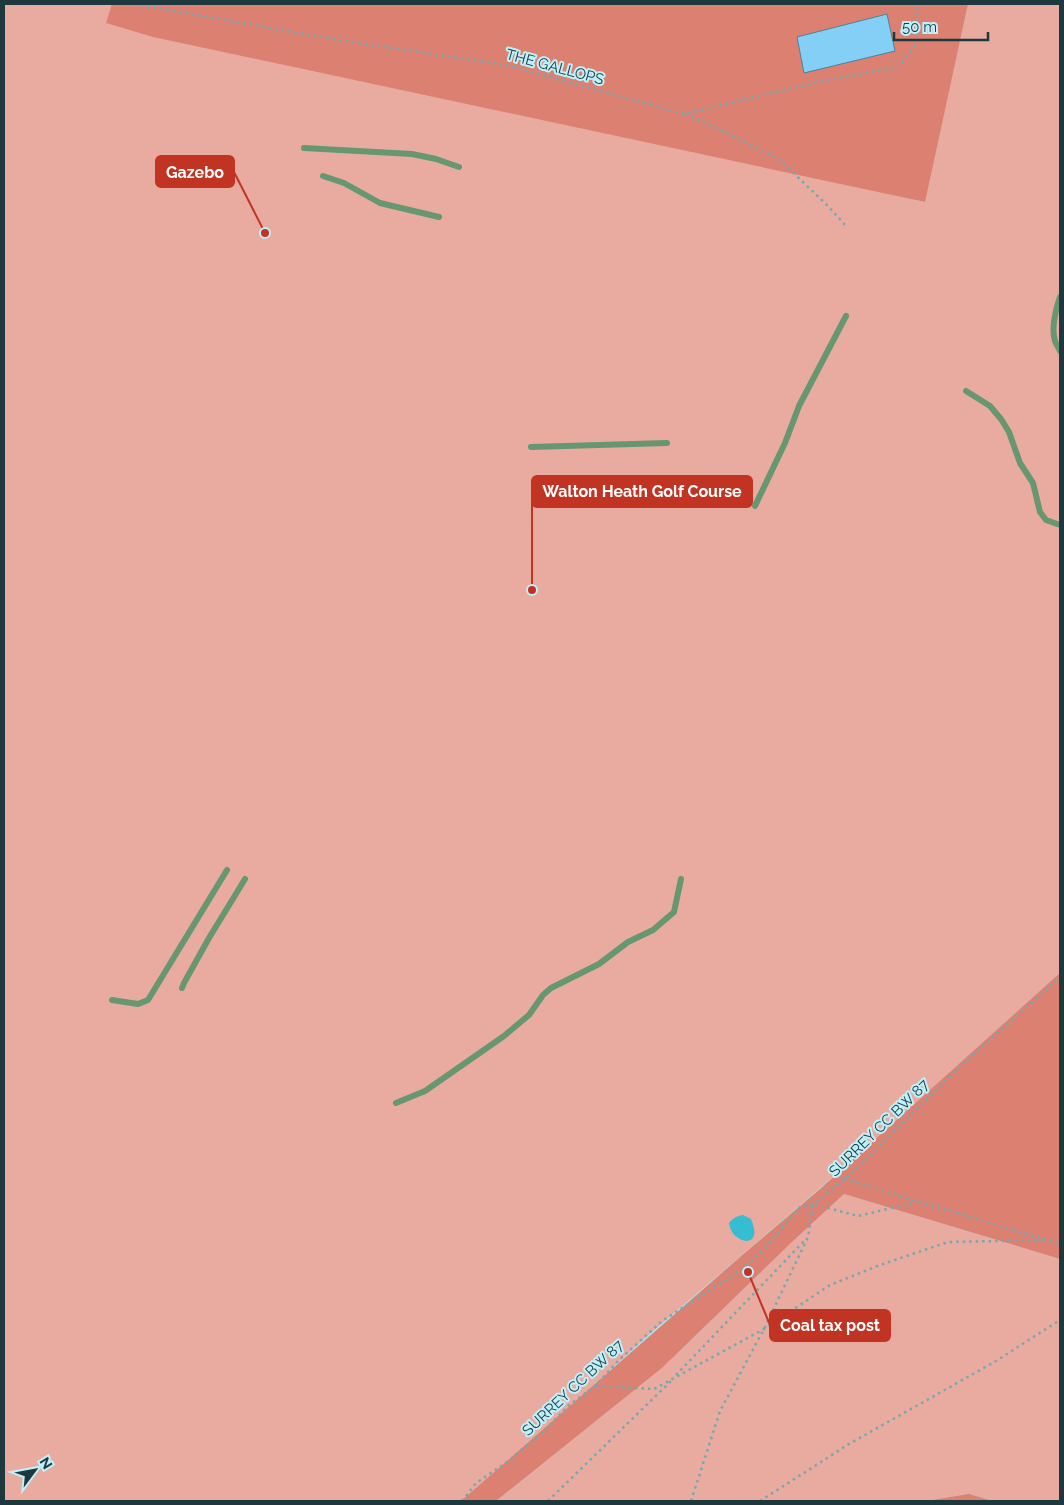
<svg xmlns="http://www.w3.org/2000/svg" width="1064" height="1505" font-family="Raleway,sans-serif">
	<rect width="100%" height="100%" fill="#a5e6f2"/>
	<g fill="#e9ab9f">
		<path d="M4,4H113L924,202L968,4H1060V977L840,1171L645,1338L524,1449L462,1501H4Z"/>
		<path d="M844,1194L1060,1259V1501H993L968,1494L926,1501H496L662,1368L791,1243Z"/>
	</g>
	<g fill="#dc8172">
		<path d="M112,4H968L925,202L153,37L106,23Z"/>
		<path d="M1060,973V1259L844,1194L791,1243L662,1368L496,1501H461L740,1257L820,1189Z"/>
		<path d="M969,1494L993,1501H926L968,1494Z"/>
	</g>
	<path fill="#36bdd2" d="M743,1215L751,1219C765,1251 731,1244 729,1223C733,1218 737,1216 743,1215Z"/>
	<path fill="#83cff5" stroke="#4e819a" d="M887,14L895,51L804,73L797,37Z"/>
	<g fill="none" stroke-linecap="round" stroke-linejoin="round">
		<g stroke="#75a8b2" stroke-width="2.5" stroke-dasharray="2.5 4" stroke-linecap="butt">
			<path d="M134,4L339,40L506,65L684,114L822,81L898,67L917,43V4"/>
			<path d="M685,114L719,129L779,159L827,205L846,226"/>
			<path d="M844,1179L1060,1244"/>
			<path d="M676,1375L805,1240"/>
			<path d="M596,1386L654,1389L764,1329L830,1285L880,1265L948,1242L1048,1240"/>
			<path d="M462,1501L476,1483L507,1462L542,1433L568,1406L595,1386L618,1361L662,1321L744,1268L766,1247L800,1207L813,1204L850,1175L958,1068L1060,977"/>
			<path d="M548,1501L671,1381"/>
			<path d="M691,1501L720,1411L764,1329L808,1237L813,1204L858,1216L916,1202"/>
			<path d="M760,1501L849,1444L996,1361L1060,1320"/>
		</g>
		<g stroke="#669771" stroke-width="6">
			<path d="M304,148L412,154L436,159L459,167"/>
			<path d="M323,176L344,183L380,203L439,217"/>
			<path d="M1060,297C1056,309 1051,328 1055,341C1056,344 1059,348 1060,351"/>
			<path d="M966,391L990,406L1001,419L1009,432L1020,463L1033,483L1040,512L1046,520L1060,525"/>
			<path d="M531,447L667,443"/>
			<path d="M755,506L785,443L799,406L846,316"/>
			<path d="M182,988L184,983L209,938L245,879"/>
			<path d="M112,1000L138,1004L148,1000L227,870"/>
			<path d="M396,1103L425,1091L504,1036L529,1015L543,995L551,988L599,964L628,942L653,930L674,912L681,879"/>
		</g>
	</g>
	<g text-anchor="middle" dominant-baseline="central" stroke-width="4" stroke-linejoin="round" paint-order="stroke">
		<g font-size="15" fill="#1e393e" stroke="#bef1fb">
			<text transform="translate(555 67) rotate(15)">THE GALLOPS</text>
			<text transform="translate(879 1128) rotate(-44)">SURREY CC BW 87</text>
			<text transform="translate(573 1388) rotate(-43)">SURREY CC BW 87</text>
		</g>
	</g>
	<path fill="none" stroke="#c13423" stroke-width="2" d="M265 233L234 172M532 590L532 491M748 1272L770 1325"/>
	<g fill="#c13423" stroke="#bef1fb" stroke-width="2">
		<circle cx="265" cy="233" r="5"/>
		<circle cx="532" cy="590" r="5"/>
		<circle cx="748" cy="1272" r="5"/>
	</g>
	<g fill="#c13423" stroke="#c13423" stroke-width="2">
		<rect x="156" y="156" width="78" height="31" rx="5"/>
		<rect x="532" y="476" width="220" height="31" rx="5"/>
		<rect x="770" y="1310" width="120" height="31" rx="5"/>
	</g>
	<g font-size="16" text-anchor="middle" font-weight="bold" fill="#fff">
		<text x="195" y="178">Gazebo</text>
		<text x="642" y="497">Walton Heath Golf Course</text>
		<text x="830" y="1331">Coal tax post</text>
	</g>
	<rect width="1064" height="1505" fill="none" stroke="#1e393e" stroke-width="10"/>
	<g transform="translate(35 1470) rotate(58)" stroke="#bef1fb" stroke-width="4" paint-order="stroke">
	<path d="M0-4L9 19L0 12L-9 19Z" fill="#1e393e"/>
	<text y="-8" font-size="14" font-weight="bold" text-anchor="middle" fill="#1e393e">N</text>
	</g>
	<path d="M894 32v8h94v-8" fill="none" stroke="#1e393e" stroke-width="2.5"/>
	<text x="902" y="32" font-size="15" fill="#1e393e" stroke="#bef1fb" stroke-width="4" paint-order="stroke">50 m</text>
</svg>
